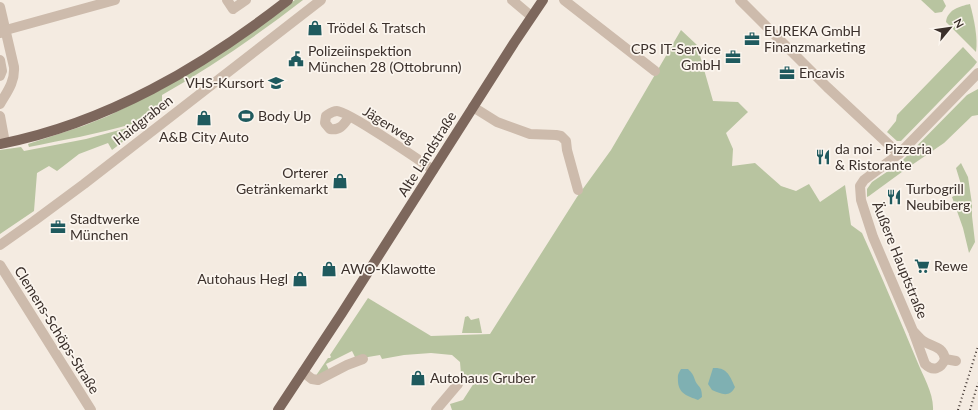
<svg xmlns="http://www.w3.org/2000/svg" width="978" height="410" font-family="Lato,sans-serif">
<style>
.green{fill:#b8c4a0}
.water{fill:#7fb0b2}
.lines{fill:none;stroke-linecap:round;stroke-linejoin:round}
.minor{stroke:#cdbbac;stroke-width:10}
.major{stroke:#7d675c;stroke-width:10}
.rail{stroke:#3b302b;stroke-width:2;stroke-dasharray:1 3;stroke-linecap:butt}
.labels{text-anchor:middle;stroke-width:3.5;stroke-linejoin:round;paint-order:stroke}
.poi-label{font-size:14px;fill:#3b302b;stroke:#fbf5ee;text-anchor:start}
.street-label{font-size:14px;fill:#3b302b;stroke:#fbf5ee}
</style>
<rect width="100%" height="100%" fill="#f4ebe1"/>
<g class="green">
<path d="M 295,0 L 303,0 C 258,35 211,67 162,95 L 162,112 L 155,117 C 148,116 139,122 132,124 C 98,134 63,140 29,147 L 28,144 L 83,126 L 108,116 L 162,89 Z"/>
<path d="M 921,0 L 943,0 L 946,6 L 942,12 L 935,13 Z"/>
<path d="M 970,4 C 974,19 978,37 976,52 L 946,22 C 947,10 960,6 970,4 Z"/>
<path d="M 681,30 L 697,45 L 713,101 L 738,102 L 748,112 L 726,133 L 733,149 L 732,166 L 755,163 L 781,186 L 796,191 L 809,184 L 820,202 L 845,185 L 851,225 L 862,233 C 881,275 899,318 917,361 C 923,376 934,394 933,410 L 452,410 L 450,404 L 463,400 L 474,383 L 461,374 L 460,362 L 452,355 L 431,353 L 404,355 L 382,359 L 380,355 L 356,359 L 352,351 L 326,364 L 330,372 L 315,377 L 328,358 L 330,358 L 331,357 L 330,355 L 368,298 L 431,336 L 490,334 L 577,197 L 611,150 Z"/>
<path d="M 963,47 L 977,62 L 974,66 L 901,141 L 897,141 L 887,132 L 896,121 L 897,115 Z"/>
<path d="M 978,89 L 978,115 L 972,116 L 944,143 L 906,169 L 869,196 L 867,197 L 867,189 L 872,182 L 900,163 L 967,95 Z"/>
<path d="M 138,125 L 141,128 L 112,150 L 108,143 L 79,154 L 57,171 L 49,166 L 37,173 L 34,211 L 0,234 L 0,150 L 21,147 L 24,151 L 86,139 Z"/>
<path d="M 961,163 L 968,177 L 972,204 L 972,216 L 975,242 L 969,253 L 963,228 L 952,197 L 963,191 L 956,168 Z"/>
<path d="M 468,316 L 471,320 L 479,318 L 482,333 L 462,333 L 465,317 Z"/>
</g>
<g class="water">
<path d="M 713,368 C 727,367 730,376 735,387 C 730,398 721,394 712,390 L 708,384 Z"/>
<path d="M 681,369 L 688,369 C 692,373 693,374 695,380 C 698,388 702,385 702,397 L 698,400 C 688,396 679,394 678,382 C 678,375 677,376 681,369 Z"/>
</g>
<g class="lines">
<g class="minor">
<path d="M 227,0 L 233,9 L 246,0"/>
<path d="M 512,0 L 531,16"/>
<path d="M 564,0 L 655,71"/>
<path d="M 740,0 L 827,87 L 899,154"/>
<path d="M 0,7 L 14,67 C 15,82 7,92 0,104"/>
<path d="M 0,33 L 6,30 L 115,0"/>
<path d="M 0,60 L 2,71 L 0,76"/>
<path d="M 473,107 L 497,122 L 530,134 L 556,135 L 561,136 L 566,141 L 567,150 L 578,190"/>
<path d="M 0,116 L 5,143"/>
<path d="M 349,117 C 344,124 340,131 330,129 L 325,123 L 326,116 C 329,114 332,111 337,111 C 347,111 421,161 433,170"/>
<path d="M 0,245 L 34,221 L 84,184 L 321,0"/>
<path d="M 0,265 L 91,410"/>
<path d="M 913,331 C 916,334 919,338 923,341 C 932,347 943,346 945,359 C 941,369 933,372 925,364 L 913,331 L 873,237 L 861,200 L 860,186 L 864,180 L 899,154 L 978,73"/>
<path d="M 945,359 L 956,361"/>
<path d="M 303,372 L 312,379 L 318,380 L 347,365 L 363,359"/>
<path d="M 436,410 L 458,384"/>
</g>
<g class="major">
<path d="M 0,144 C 107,123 202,67 288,0"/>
<path d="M 278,410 L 342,313 L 514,43 L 543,0"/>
</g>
<g class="rail">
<path d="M 958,410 L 978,346"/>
<path d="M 970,410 L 978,383"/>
</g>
</g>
<defs>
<g id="shop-bare" transform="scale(1.2)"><path d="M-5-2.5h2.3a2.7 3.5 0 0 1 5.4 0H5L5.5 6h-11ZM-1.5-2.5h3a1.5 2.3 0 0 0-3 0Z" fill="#1f5a5e" stroke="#fbf5ee" stroke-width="2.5" paint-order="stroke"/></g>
<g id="office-bare" transform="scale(1.2)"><path d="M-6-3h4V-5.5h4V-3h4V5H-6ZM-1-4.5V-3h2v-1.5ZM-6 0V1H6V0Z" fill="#1f5a5e" stroke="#fbf5ee" stroke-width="2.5" paint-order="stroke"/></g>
<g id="civic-bare" transform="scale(1.2)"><path d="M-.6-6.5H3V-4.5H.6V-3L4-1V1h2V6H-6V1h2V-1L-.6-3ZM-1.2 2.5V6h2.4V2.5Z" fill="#1f5a5e" stroke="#fbf5ee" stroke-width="2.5" paint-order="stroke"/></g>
<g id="school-bare" transform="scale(1.2)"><path d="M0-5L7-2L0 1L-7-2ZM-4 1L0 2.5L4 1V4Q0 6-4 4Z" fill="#1f5a5e" stroke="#fbf5ee" stroke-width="2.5" paint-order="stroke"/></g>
<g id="stadium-bare" transform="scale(1.2)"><path d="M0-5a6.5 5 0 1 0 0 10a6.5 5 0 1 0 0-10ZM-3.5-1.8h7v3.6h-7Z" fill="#1f5a5e" stroke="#fbf5ee" stroke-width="2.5" paint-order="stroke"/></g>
<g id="restaurant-bare" transform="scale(1.2)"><path d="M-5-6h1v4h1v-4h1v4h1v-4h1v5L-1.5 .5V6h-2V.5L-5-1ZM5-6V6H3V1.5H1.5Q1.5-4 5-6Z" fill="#1f5a5e" stroke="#fbf5ee" stroke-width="2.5" paint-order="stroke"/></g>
<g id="supermarket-bare" transform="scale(1.2)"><path d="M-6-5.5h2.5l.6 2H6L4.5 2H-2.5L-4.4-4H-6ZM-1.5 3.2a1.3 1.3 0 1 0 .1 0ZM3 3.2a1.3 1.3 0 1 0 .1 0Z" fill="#1f5a5e" stroke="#fbf5ee" stroke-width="2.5" paint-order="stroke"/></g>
</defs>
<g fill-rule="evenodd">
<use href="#shop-bare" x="315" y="28"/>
<use href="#office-bare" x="752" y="39"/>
<use href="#office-bare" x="733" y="57"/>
<use href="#civic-bare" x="296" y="59"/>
<use href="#office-bare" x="787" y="73"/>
<use href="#school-bare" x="276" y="83"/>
<use href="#stadium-bare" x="246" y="116"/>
<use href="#shop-bare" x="204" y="118"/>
<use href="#restaurant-bare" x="823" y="157"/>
<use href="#shop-bare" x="340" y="181"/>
<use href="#restaurant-bare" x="894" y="197"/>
<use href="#office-bare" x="58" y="227"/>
<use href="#supermarket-bare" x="922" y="266"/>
<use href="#shop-bare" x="329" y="269"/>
<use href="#shop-bare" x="300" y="279"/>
<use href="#shop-bare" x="418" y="378"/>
</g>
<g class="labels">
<g class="poi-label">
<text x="327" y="33">Trödel &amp; Tratsch</text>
<text x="764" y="36">EUREKA GmbH<tspan x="764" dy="16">Finanzmarketing</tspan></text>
<text x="721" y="54" text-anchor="end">CPS IT-Service<tspan x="721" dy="16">GmbH</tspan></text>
<text x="308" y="56">Polizeiinspektion<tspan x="308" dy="16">München 28 (Ottobrunn)</tspan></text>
<text x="799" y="78">Encavis</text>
<text x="264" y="88" text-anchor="end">VHS-Kursort</text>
<text x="258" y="121">Body Up</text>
<text x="204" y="142" text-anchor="middle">A&amp;B City Auto</text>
<text x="835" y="154">da noi - Pizzeria<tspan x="835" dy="16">&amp; Ristorante</tspan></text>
<text x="328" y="178" text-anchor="end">Orterer<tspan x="328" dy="16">Getränkemarkt</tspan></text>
<text x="906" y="194">Turbogrill<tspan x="906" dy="16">Neubiberg</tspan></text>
<text x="70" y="224">Stadtwerke<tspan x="70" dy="16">München</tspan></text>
<text x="934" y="271">Rewe</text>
<text x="341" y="274">AWO-Klawotte</text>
<text x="288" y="284" text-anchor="end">Autohaus Hegl</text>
<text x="430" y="383">Autohaus Gruber</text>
</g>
<g class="street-label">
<text transform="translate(143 120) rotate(-38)" y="5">Haidgraben</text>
<text transform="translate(389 125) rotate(32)" y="5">Jägerweg</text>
<text transform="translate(427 154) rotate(-58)" y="5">Alte Landstraße</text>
<text transform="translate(900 260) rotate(68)" y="5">Äußere Hauptstraße</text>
<text transform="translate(57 330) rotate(58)" y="5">Clemens-Schöps-Straße</text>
</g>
</g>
<g transform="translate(950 28) rotate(61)" stroke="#fbf5ee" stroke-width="3" paint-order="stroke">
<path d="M0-3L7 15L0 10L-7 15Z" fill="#3b302b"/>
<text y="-6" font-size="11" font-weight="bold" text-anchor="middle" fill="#3b302b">N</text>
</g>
</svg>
